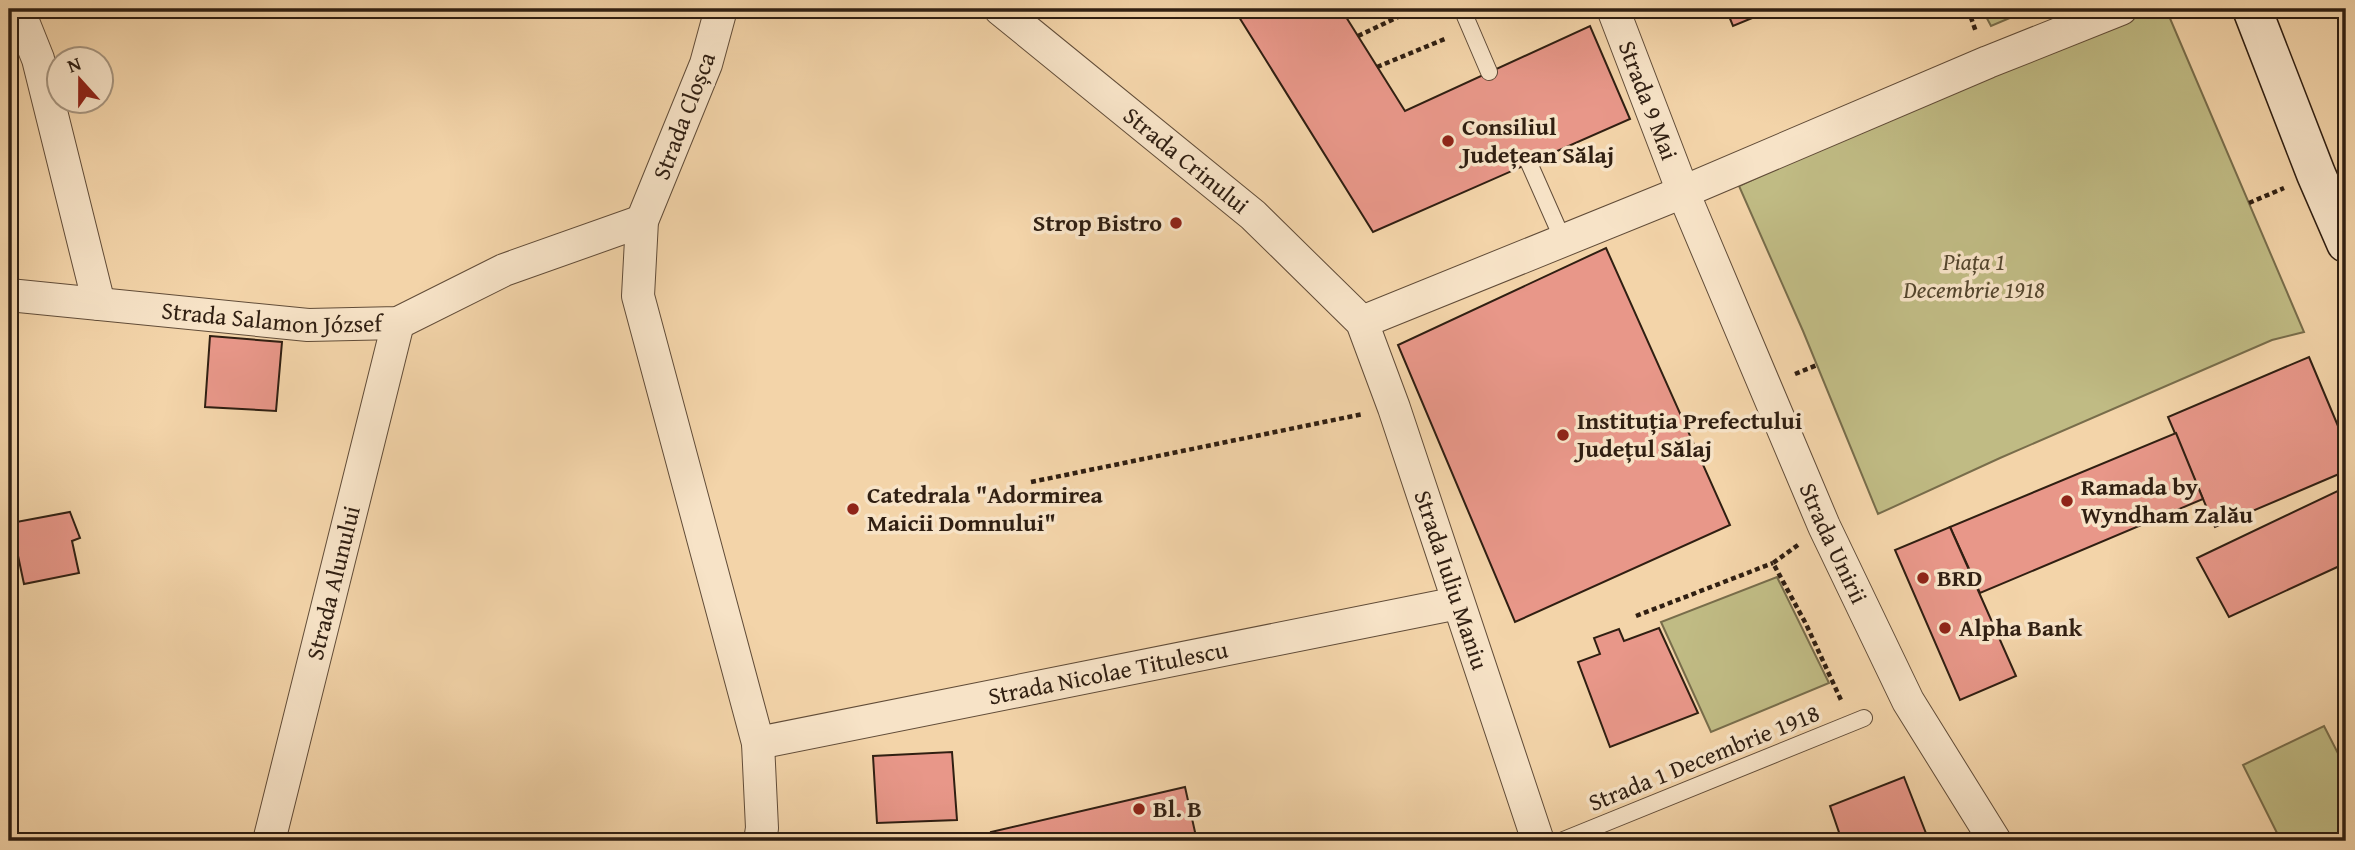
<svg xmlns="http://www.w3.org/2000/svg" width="2355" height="850" font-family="'Gentium Book Plus',serif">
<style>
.green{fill:#c0bb84;stroke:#786d4b;stroke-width:2}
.building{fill:#e89789;stroke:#301f12;stroke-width:2}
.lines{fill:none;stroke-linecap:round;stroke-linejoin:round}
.lane-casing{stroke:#614c38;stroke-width:18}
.street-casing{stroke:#614c38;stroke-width:34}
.secondary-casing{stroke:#301f12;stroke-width:41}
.path{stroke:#301f12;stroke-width:4.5;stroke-dasharray:5 3.5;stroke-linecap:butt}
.lane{stroke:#f7e3c7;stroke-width:16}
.street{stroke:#f7e3c7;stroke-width:32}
.secondary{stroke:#f7e3c7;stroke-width:38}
.poi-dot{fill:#8f2418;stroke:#f7e3c7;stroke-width:2.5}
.labels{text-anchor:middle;stroke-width:7;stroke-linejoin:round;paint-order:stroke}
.street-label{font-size:24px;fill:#301f12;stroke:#f7e3c7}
.poi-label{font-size:24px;font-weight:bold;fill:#301f12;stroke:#f7e3c7;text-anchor:start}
.park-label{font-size:24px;font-style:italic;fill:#54462e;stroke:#f7e3c7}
</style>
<rect width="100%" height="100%" fill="#f3d4a9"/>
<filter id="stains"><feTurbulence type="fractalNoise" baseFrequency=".00286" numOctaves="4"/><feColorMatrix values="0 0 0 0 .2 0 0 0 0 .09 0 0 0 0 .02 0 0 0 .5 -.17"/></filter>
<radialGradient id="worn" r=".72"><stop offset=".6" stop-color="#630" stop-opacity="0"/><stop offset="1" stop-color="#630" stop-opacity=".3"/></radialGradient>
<g class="green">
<path d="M 1982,9 L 2031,9 L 1991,26 Z"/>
<path d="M 2154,9 L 2166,9 L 2304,332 L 2272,340 L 2000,458 L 1878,514 L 1803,331 L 1739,186 L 1870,125 Z"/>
<path d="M 1777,577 L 1829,683 L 1711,732 L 1661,622 Z"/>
<path d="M 2324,726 L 2346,769 L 2346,841 L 2281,841 L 2243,765 Z"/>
</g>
<g class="building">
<path d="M 1234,9 L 1341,9 L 1405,111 L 1590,26 L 1630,119 L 1373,232 Z"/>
<path d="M 1726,9 L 1774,9 L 1733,26 Z"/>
<path d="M 1606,248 L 1730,525 L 1515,622 L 1398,345 Z"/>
<path d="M 210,336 L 282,342 L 276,411 L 205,407 Z"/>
<path d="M 2309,357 L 2346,445 L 2346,471 L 2215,527 L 2168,417 Z"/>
<path d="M 2176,433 L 2203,499 L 1980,593 L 1950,527 Z"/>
<path d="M 2346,487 L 2346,563 L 2229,617 L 2197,558 Z"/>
<path d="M 70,512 L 80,538 L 72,541 L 79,573 L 24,584 L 11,523 Z"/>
<path d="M 1950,527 L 2016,676 L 1960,700 L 1895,550 Z"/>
<path d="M 1659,628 L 1698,713 L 1610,747 L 1578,662 L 1600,654 L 1594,638 L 1619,629 L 1624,641 Z"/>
<path d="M 952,752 L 957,820 L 877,823 L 873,756 Z"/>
<path d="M 1904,777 L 1929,841 L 1842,841 L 1830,806 Z"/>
<path d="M 1185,787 L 1197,841 L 993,841 L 991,832 Z"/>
</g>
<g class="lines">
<g class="lane-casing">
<g id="lane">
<path d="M 1462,9 L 1489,72"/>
<path d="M 1529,163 L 1563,240"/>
<path d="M 1561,841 L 1864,718"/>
</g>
</g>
<g class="street-casing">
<g id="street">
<path d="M 18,9 L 38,59 L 99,304"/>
<path d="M 721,9 L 706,64 L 642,221 L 638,296 L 758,743 L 762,828 L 760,841"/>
<path id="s1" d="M 1000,9 L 1253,215 L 1362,322 L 1394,408 L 1538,841"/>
<path id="s2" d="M 1613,9 L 1683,192 L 1824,526 L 1908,701 L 1995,841"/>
<path id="s3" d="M 9,295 L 308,325 L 398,323 L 504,270 L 642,221"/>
<path d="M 1362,322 L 1683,192 L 1988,62 L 2121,9"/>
<path id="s4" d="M 758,743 L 1458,603"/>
<path id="s5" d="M 269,841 L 398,323"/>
</g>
</g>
<g class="secondary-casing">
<path id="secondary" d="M 2252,9 L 2316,174 L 2346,243"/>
</g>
<g class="path">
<path d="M 1968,9 L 1976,32"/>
<path d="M 1358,36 L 1415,9"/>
<path d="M 1377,67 L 1447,38"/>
<path d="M 2249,203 L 2284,188"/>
<path d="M 1795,374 L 1817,365"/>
<path d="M 1031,482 L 1363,414"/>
<path d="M 1798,545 L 1773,563 L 1806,624 L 1841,700"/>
<path d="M 1636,616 L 1773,563"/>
</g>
<use href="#lane" class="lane"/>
<use href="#street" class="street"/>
<use href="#secondary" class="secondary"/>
</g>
<g class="poi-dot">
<circle cx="1448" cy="141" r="7"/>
<circle cx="1176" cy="223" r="7"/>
<circle cx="1563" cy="435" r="7"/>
<circle cx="2067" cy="501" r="7"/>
<circle cx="853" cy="509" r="7"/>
<circle cx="1923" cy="578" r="7"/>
<circle cx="1945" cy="628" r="7"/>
<circle cx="1139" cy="809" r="7"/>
</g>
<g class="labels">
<g class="street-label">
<text dy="8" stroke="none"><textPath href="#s2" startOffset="98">Strada 9 Mai</textPath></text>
<text transform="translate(684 116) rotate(-69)" y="8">Strada Cloșca</text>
<text dy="8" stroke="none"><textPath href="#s1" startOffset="240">Strada Crinului</textPath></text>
<text dy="8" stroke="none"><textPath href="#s3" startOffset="264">Strada Salamon József</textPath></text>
<text dy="8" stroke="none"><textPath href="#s2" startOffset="578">Strada Unirii</textPath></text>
<text dy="8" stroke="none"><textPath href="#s1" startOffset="752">Strada Iuliu Maniu</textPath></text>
<text dy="8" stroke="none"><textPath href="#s5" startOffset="266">Strada Alunului</textPath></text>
<text dy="8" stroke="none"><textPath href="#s4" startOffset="357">Strada Nicolae Titulescu</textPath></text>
<text transform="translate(1704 758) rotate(-22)" y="8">Strada 1 Decembrie 1918</text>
</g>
<g class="poi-label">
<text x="1462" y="135">Consiliul<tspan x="1462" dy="28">Județean Sălaj</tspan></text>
<text x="1162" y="231" text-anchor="end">Strop Bistro</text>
<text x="1577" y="429">Instituția Prefectului<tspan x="1577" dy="28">Județul Sălaj</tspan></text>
<text x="2081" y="495">Ramada by<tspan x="2081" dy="28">Wyndham Zalău</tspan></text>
<text x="867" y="503">Catedrala "Adormirea<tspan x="867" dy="28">Maicii Domnului"</tspan></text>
<text x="1937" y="586">BRD</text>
<text x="1959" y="636">Alpha Bank</text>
<text x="1153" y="817">Bl. B</text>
</g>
<g class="park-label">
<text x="1974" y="270">Piața 1<tspan x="1974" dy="28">Decembrie 1918</tspan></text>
</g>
</g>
<rect width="2355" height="850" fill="none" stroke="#f3d4a9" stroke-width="35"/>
<rect x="10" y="10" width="2334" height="829" fill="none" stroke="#301f12" stroke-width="3.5"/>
<rect x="18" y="18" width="2320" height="815" fill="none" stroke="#301f12" stroke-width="2"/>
<g transform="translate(80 80) rotate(339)"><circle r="33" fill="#f7e3c7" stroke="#a7957f" stroke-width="2"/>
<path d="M0-5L12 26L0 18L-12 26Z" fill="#8f2418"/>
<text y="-10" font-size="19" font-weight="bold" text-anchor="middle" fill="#301f12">N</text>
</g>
<rect width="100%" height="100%" filter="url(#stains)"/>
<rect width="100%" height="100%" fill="url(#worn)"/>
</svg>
